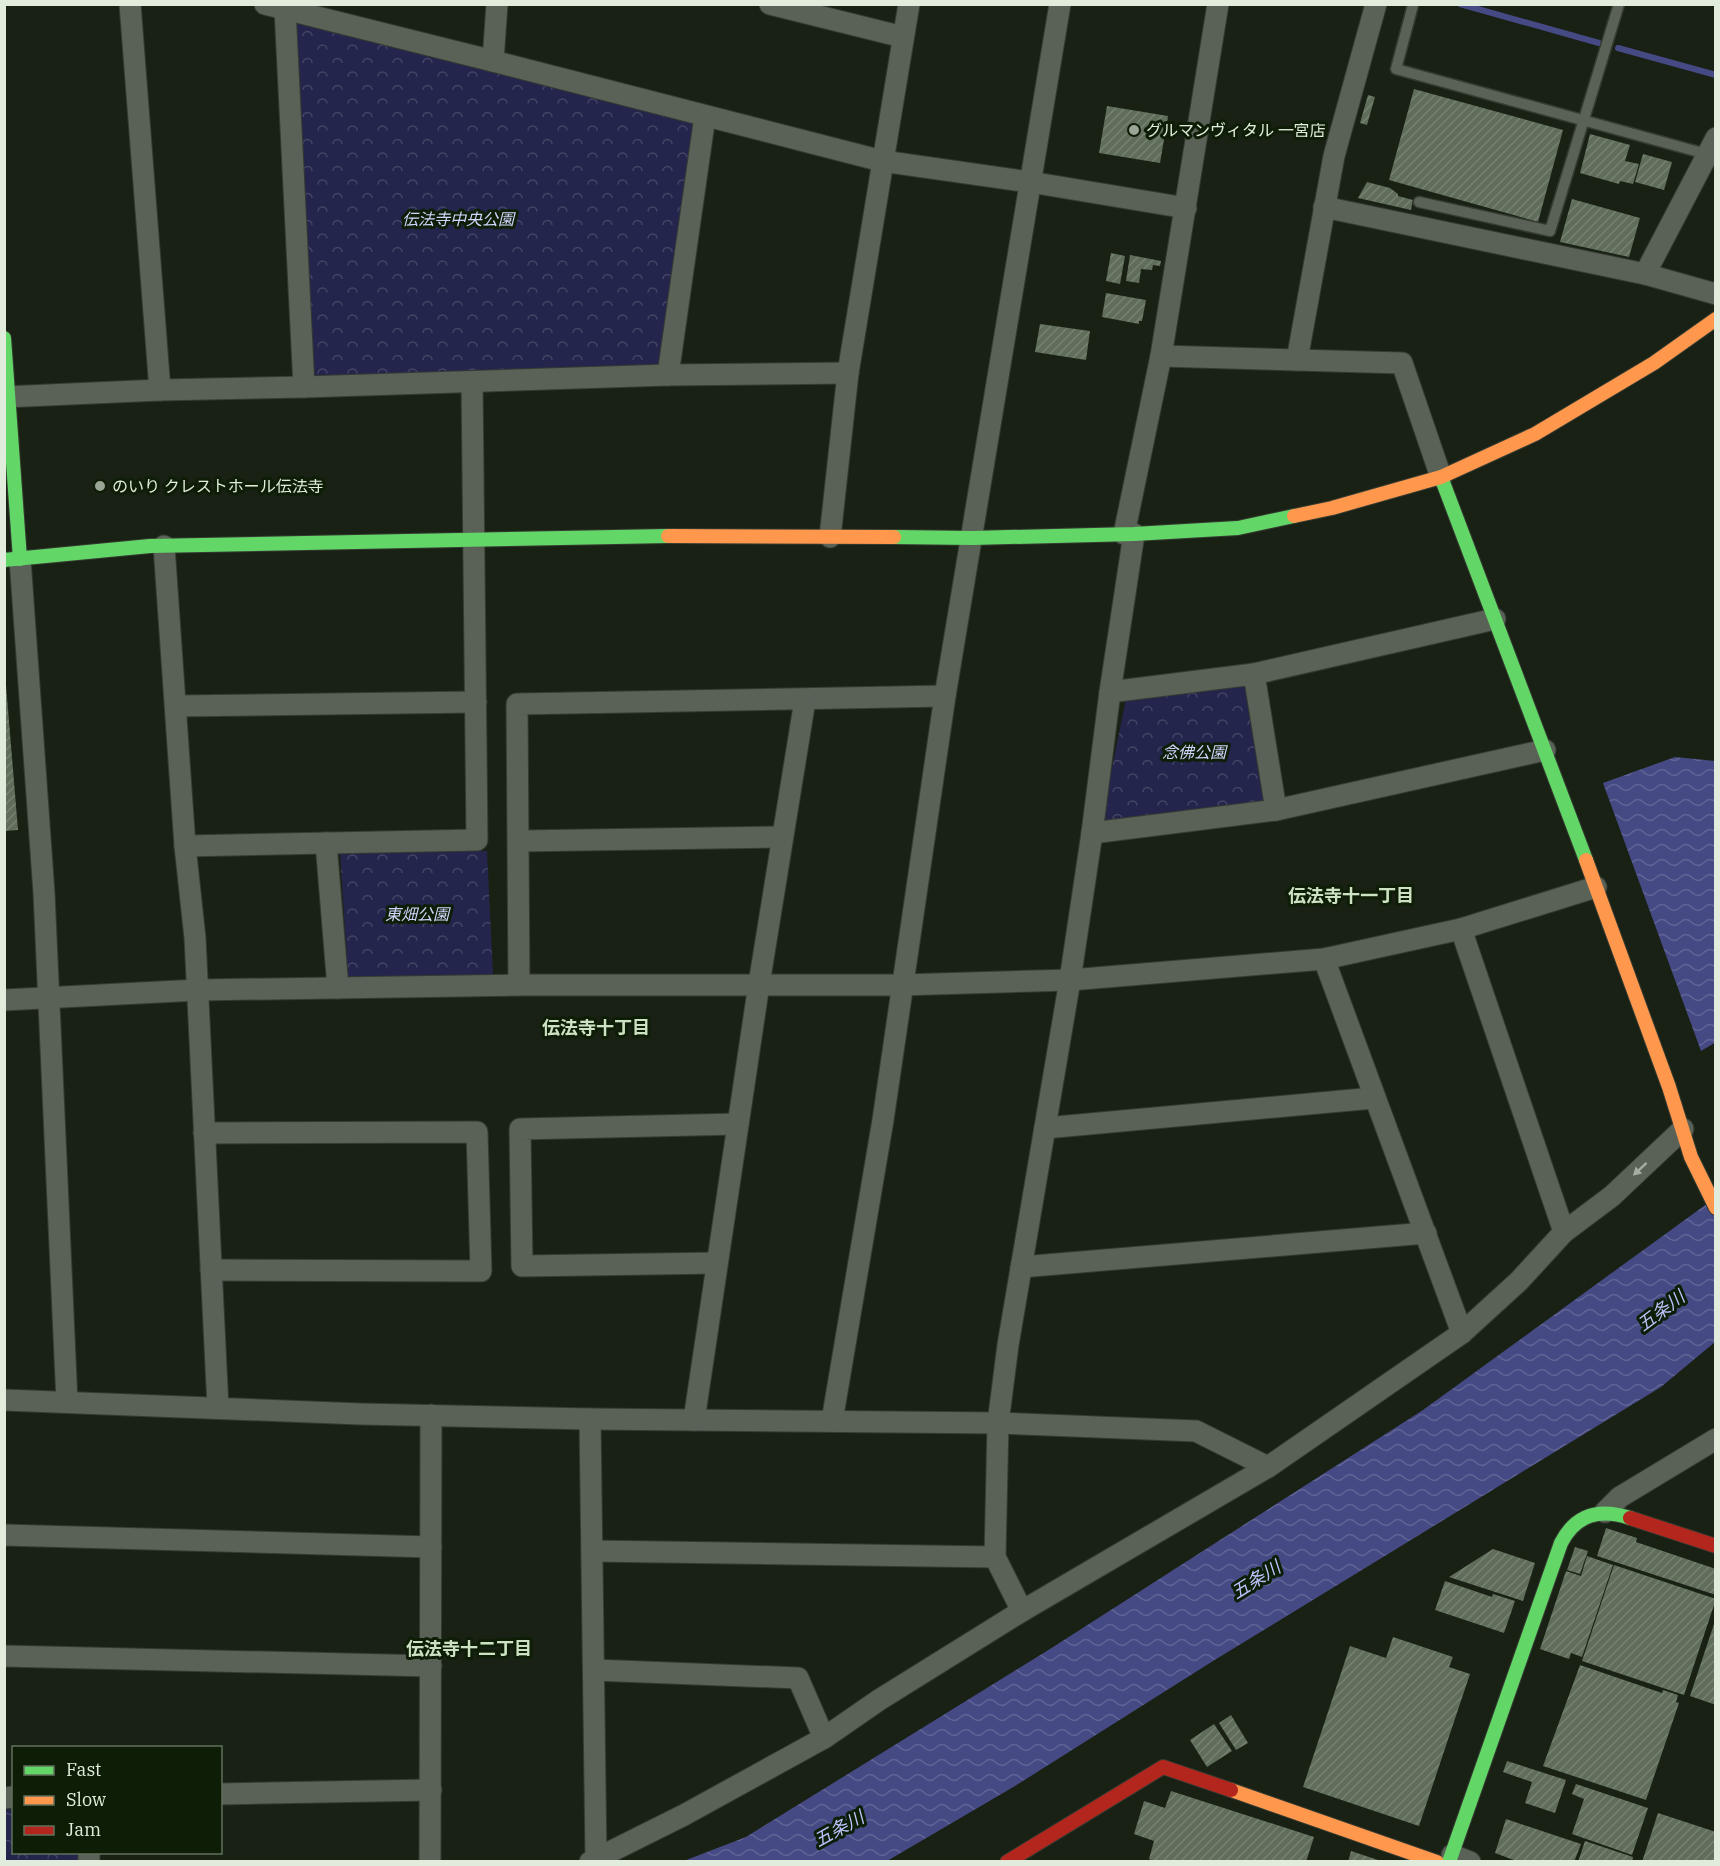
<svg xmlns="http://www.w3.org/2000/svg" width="1720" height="1866" font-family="'IBM Plex Serif','Noto Sans JP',serif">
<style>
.forest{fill:url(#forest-crowns)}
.water{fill:url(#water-waves)}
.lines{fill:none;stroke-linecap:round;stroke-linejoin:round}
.stream{stroke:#464a84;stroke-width:6}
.building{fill:url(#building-hatch)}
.lane-casing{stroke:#353b31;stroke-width:13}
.street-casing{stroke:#353b31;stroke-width:23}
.fast-casing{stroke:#353b31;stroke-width:16}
.slow-casing{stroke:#353b31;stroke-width:16}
.jam-casing{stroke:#353b31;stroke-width:16}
.lane{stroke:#5a6157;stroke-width:10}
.street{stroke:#5a6157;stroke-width:21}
.fast{stroke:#63d668;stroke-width:14}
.slow{stroke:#ff974d;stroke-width:14}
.jam{stroke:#b3261e;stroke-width:14}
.oneway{fill:#a4ada0}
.poi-dot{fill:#9ba596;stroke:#0e1d06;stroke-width:2}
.labels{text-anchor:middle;stroke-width:6;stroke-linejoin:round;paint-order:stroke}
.poi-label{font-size:16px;fill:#e1ecdc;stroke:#0e1d06;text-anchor:start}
.park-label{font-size:16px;font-style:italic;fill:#cfd5fc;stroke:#0e1d06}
.neighbourhood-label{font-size:18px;font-weight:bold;fill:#cde2c3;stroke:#0e1d06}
.water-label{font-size:18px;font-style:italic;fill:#bbc3fc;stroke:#0e1d06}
</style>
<defs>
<pattern id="forest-crowns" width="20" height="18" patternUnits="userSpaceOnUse" patternTransform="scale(1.5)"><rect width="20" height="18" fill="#23254c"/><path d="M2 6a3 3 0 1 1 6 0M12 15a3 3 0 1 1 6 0" fill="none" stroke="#434565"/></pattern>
<pattern id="water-waves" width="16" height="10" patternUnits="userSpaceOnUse" patternTransform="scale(1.5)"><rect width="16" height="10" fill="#464a84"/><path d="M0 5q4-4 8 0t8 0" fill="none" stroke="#606495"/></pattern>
<pattern id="building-hatch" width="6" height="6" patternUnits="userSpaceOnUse" patternTransform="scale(1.5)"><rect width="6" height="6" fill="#606d5b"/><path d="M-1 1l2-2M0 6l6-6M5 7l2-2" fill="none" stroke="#768272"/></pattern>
</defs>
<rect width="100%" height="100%" fill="#192115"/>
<g class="forest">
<path d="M 285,7 L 705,116 L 668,375 L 304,387 Z"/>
<path d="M 1251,685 L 1268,805 L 1101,823 L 1126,699 Z"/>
<path d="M 340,851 L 487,851 L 493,975 L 348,977 Z"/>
<path d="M 13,1809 L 14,1852 L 79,1853 L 79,1861 L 5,1861 L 4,1810 Z"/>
</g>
<g class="water">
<path d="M 1675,757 L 1715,761 L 1716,1042 L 1701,1051 L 1603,783 Z"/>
<path d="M 1715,1198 L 1715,1342 L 1661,1387 L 1213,1661 L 1015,1786 L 887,1861 L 681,1862 L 746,1837 L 1050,1649 L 1423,1410 Z"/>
</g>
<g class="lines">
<g class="stream">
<path d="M 1460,4 L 1599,43"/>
<path d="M 1618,48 L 1716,75"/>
</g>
</g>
<g class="building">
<path d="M 1414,89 L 1563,130 L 1538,222 L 1389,180 Z"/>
<path d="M 1368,95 L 1375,97 L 1367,125 L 1360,123 Z"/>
<path d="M 1107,106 L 1168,116 L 1160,163 L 1099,153 Z"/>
<path d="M 1590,134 L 1630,145 L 1625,161 L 1639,164 L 1633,184 L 1620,181 L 1619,184 L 1580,173 Z"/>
<path d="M 1643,154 L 1672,162 L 1664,190 L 1635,182 Z"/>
<path d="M 1367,182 L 1390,188 L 1398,194 L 1398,196 L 1413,200 L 1411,210 L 1358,198 Z"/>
<path d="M 1572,199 L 1640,218 L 1629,257 L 1560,242 Z"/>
<path d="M 1111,253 L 1125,256 L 1120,284 L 1106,281 Z"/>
<path d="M 1130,255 L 1161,261 L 1160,266 L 1153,265 L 1152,270 L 1141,269 L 1139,283 L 1126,281 Z"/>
<path d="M 1106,293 L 1146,300 L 1142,321 L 1139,321 L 1139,324 L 1102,317 Z"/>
<path d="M 1040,324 L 1090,331 L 1086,360 L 1035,352 Z"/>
<path d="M 4,685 L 6,685 L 18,830 L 4,831 Z"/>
<path d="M 1606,1528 L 1637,1538 L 1636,1542 L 1716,1569 L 1716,1595 L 1597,1556 Z"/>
<path d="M 1575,1547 L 1588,1551 L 1580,1574 L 1567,1570 Z"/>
<path d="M 1493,1549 L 1535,1563 L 1523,1601 L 1449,1577 Z"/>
<path d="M 1587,1556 L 1613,1565 L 1582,1657 L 1571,1653 L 1569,1659 L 1540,1649 L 1566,1571 L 1581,1576 Z"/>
<path d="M 1614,1565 L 1716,1599 L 1684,1695 L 1582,1661 Z"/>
<path d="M 1445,1581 L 1492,1597 L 1493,1594 L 1515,1601 L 1504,1633 L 1435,1610 Z"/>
<path d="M 1715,1621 L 1716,1621 L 1716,1705 L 1690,1696 Z"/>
<path d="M 1393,1637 L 1453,1657 L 1449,1667 L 1470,1674 L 1419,1826 L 1303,1787 L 1350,1646 L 1386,1658 Z"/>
<path d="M 1580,1665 L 1662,1693 L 1663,1690 L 1678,1695 L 1676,1702 L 1679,1703 L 1646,1800 L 1543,1766 Z"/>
<path d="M 1231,1715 L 1248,1743 L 1236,1750 L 1219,1723 Z"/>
<path d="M 1214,1724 L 1232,1751 L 1207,1767 L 1190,1740 Z"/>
<path d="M 1507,1761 L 1566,1780 L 1555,1813 L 1525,1803 L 1532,1782 L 1503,1772 Z"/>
<path d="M 1576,1784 L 1648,1808 L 1632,1855 L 1572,1834 L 1584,1799 L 1572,1794 Z"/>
<path d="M 1171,1791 L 1314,1837 L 1306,1862 L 1155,1862 L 1149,1859 L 1154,1841 L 1134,1834 L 1144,1801 L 1165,1808 Z"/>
<path d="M 1658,1813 L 1716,1832 L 1716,1862 L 1642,1862 Z"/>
<path d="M 1506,1819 L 1581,1844 L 1574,1862 L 1519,1862 L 1495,1853 Z"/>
<path d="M 1585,1841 L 1633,1857 L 1632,1862 L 1578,1862 Z"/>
<path d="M 1351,1851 L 1381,1861 L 1381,1862 L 1348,1862 Z"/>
</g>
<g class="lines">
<g class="lane-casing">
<g id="lane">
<path d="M 1413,5 L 1396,69 L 1710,155"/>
<path d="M 1419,202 L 1550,231 L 1619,4"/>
</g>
</g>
<g class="street-casing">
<g id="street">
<path d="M 130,4 L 160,390"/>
<path d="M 265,4 L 493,61 L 882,161 L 1030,182 L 1186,208"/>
<path d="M 770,4 L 903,37"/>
<path d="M 285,9 L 304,387"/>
<path d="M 493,61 L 497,4"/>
<path d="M 1324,207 L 1645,274 L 1716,294"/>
<path d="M 1645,274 L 1716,138"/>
<path d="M 1161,356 L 1402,363 L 1441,477"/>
<path d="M 1297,360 L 1334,156 L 1376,4"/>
<path d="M 668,375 L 705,116"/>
<path d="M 4,397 L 160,390 L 304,387 L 668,375 L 848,373"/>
<path d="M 1124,534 L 1161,356 L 1218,4"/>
<path d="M 830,537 L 848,373 L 909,4"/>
<path d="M 164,546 L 185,846 L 195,938 L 218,1408"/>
<path d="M 20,559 L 44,893 L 67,1402"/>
<path d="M 1254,674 L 1495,619"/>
<path d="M 1110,692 L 1134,534"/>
<path d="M 176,706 L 476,702"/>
<path d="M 1092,833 L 1276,810 L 1545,750"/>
<path d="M 519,841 L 782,837"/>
<path d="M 326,843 L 338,988"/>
<path d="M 185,846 L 477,840 L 472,382"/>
<path d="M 1461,929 L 1564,1232"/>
<path d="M 1324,959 L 1462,1333"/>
<path d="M 519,985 L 517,704 L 945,696"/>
<path d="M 4,1000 L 198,990 L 519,985 L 901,985 L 1070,980 L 1324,959 L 1461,929 L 1596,887"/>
<path d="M 1045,1128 L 1374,1098"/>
<path d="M 204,1133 L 477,1132 L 481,1271 L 211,1270"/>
<path d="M 717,1263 L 522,1266 L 520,1129 L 738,1124"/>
<path d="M 1021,1267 L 1426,1233"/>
<path d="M 4,1400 L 361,1414 L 590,1419 L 998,1423 L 1196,1431 L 1268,1467"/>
<path d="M 590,1419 L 596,1859"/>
<path d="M 694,1420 L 759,984 L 805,700"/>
<path d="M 832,1421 L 883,1120 L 945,696 L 1060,4"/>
<path d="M 1605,1512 L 1620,1497 L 1716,1439"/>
<path d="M 4,1535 L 431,1547"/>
<path d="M 592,1551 L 995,1557"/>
<path d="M 1022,1611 L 995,1557 L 998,1423 L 1008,1345 L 1070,980 L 1092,833 L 1110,692 L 1254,674 L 1276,810"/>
<path d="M 4,1656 L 431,1666"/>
<path d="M 594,1670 L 798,1678 L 824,1738"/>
<path d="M 220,1794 L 431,1790"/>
<path d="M 4,1798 L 14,1797"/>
<path d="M 89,1852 L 89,1862"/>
<path d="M 1452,1855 L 1470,1862"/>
<path d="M 430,1862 L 431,1415"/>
<path d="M 590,1862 L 684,1815 L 824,1738 L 879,1700 L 1022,1611 L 1268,1467 L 1462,1333 L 1519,1281 L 1564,1232 L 1612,1196 L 1683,1129"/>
</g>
</g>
<g class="fast-casing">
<g id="fast">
<path d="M 4,338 L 20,559"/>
<path d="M 1441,477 L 1586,860"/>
<path d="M 894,537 L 972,538 L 1134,534 L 1238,528 L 1294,516"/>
<path d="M 4,560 L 150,546 L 668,536"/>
<path d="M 1449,1862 L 1561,1543 C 1576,1514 1600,1508 1630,1518"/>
</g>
</g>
<g class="slow-casing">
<g id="slow">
<path d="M 1294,516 L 1332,508 L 1441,477 L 1535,434 L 1654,363 L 1716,319"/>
<path d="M 668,536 L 894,537"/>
<path d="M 1586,860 L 1669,1087 L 1691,1157 L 1716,1208"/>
<path d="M 1231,1790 L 1437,1862"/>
</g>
</g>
<g class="jam-casing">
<g id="jam">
<path d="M 1630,1518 L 1716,1546"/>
<path d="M 1007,1862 L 1163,1767 L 1231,1790"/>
</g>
</g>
<use href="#lane" class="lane"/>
<use href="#street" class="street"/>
<use href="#fast" class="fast"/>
<use href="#slow" class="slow"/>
<use href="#jam" class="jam"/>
</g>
<defs><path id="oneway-solid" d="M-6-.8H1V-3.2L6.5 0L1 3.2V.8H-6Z" transform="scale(1.5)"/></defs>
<use class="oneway" href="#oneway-solid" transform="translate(1640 1169) rotate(137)"/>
<g class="poi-dot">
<circle cx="1134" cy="130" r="6"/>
<circle cx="100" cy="486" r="6"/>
</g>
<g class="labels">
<g class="poi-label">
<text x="1146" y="136">グルマンヴィタル 一宮店</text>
<text x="112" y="492">のいり クレストホール伝法寺</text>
</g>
<g class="park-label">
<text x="458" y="225">伝法寺中央公園</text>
<text x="1194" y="758">念佛公園</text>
<text x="417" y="920">東畑公園</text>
</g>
<g class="neighbourhood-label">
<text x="1351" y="902">伝法寺十一丁目</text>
<text x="596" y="1034">伝法寺十丁目</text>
<text x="469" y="1655">伝法寺十二丁目</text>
</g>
<g class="water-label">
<text transform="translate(1661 1311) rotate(-37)" y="6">五条川</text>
<text transform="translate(1256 1580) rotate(-32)" y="6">五条川</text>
<text transform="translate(839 1829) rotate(-29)" y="6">五条川</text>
</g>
</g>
<rect width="1720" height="1866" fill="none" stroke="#e1ecdc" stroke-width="12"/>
<rect x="12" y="1746" width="210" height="108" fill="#0e1d06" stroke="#62705c" stroke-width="1.5"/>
<rect x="24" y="1766" width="30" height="9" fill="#63d668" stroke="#62705c" stroke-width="1.5"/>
<text x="66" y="1776" font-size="18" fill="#e1ecdc">Fast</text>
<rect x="24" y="1796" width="30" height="9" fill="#ff974d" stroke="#62705c" stroke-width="1.5"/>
<text x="66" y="1806" font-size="18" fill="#e1ecdc">Slow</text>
<rect x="24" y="1826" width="30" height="9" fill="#b3261e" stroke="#62705c" stroke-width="1.5"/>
<text x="66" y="1836" font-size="18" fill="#e1ecdc">Jam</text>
</svg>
